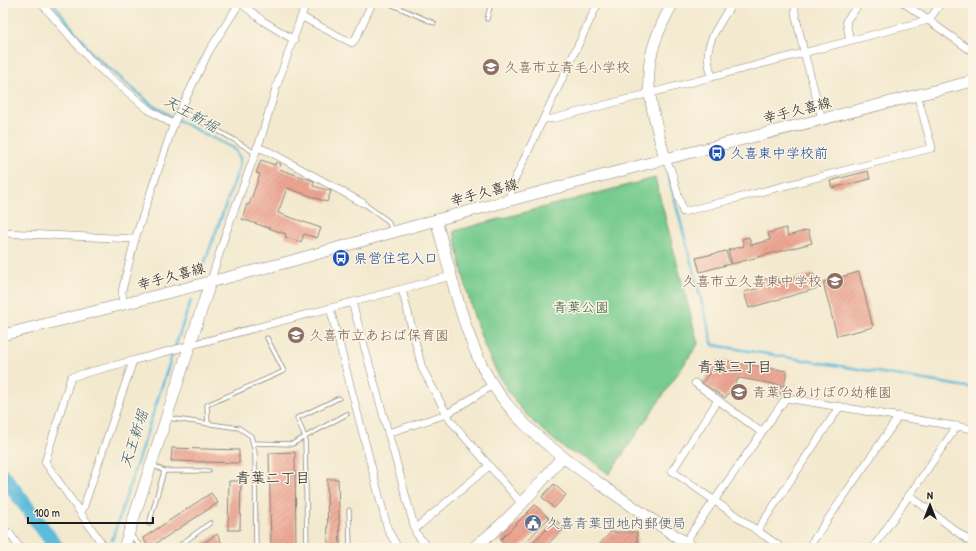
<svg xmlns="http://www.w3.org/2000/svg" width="976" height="551" font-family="'Patrick Hand','Klee One',sans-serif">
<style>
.park{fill:#77cb8e;stroke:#4a7455}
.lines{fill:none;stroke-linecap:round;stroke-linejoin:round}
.stream{stroke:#5dbbdb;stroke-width:2.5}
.river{stroke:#5dbbdb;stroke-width:15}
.building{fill:url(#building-hatch)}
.lane-casing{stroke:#888276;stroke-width:5}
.street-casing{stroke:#888276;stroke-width:8}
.secondary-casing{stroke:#888276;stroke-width:12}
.lane{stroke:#fff;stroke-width:3.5}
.street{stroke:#fff;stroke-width:7}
.secondary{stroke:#fff;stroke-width:11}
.labels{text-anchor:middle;stroke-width:3;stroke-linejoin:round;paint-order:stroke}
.education-label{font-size:14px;fill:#785e54;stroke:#fcf5e5;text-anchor:start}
.street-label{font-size:14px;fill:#1c1c1c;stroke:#fcf5e5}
.transit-label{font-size:14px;fill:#164399;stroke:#fcf5e5;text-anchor:start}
.park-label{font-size:14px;fill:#3c5944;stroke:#fcf5e5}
.service-label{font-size:14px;fill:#4e5e75;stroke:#fcf5e5;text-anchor:start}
.water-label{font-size:15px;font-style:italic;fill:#365c68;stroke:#fcf5e5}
.neighbourhood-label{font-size:15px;fill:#1c1c1c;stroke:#fcf5e5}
</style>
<defs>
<pattern id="building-hatch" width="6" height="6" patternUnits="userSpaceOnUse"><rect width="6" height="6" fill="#eda693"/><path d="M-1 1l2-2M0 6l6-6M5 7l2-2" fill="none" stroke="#cb8e7e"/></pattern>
</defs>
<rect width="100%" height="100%" fill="#fcf5e5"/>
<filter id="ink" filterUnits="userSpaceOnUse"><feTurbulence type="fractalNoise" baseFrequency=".025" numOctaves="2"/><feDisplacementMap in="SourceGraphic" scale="8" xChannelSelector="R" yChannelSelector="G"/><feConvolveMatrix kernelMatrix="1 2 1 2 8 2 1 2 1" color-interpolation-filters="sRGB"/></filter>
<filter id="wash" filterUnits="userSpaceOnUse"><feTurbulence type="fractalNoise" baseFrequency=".012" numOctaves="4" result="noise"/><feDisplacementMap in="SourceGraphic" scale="16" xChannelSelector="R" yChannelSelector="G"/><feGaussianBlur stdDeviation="0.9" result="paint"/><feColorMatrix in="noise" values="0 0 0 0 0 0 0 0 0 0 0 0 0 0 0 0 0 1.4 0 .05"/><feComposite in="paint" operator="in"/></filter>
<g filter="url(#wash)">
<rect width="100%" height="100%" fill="#f3e9cf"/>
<path class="park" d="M 655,178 L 698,344 L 609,474 C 600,468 591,459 581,455 C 578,454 575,454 572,453 C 562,448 550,436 541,429 C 484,379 468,301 454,231 Z"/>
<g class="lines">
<g class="stream">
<path d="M 53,3 L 93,55 L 152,105 L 183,123 L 233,148 C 242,156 241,163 237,174 L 203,267"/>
<path d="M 668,174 L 713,345 L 973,388"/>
<path d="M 175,347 L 191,300"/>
<path d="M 112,540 L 173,352"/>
</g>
<path class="river" d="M 3,475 L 57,548"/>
</g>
<g id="blocks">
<g class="building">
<path d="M 261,160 L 275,165 L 276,162 L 281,164 L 279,169 L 314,181 L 313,186 L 331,191 L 327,202 L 287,188 L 278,213 L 321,228 L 317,238 L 304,234 L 301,242 L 285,237 L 286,234 L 242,219 L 247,204 L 249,205 L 260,174 L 256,173 Z"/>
<path d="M 868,171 L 870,179 L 832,188 L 830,181 Z"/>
<path d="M 786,228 L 788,236 L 808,230 L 812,243 L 732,264 L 728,250 L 744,246 L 742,239 L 749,237 L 751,245 L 770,240 L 768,233 Z"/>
<path d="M 726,251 L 730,264 L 700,272 L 696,258 Z"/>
<path d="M 859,272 L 873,327 L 837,336 L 823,282 Z"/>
<path d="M 813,274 L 818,288 L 749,308 L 744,292 L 760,288 L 758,281 L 777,276 L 778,283 Z"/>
<path d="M 719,360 L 787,371 L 784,386 L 739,378 L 725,398 L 702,383 Z"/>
<path d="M 774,386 L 782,388 L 779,398 L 772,396 Z"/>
<path d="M 172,448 L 239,450 L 239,463 L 171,461 Z"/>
<path d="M 295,452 L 296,548 L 271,548 L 269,453 Z"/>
<path d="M 327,479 L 338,479 L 340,548 L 328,548 Z"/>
<path d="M 229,481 L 241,481 L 240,530 L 228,530 Z"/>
<path d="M 554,484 L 566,495 L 554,508 L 542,497 Z"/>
<path d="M 211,493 L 218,503 L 149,548 L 143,538 Z"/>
<path d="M 535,505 L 549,518 L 520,548 L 508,548 L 500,540 Z"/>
<path d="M 556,520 L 564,528 L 544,548 L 527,548 Z"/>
<path d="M 611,532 L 637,532 L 637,546 L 596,548 Z"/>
<path d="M 217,534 L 224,547 L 222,548 L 196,548 Z"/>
</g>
</g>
</g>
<g filter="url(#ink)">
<use href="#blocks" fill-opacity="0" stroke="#888276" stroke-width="1"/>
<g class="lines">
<g class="lane-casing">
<g id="lane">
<path d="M 388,3 L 434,23"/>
<path d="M 487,19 L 491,3"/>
<path d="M 180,110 L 233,139 L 255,153"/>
<path d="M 363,203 L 388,221 L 392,231"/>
<path d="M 168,418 L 239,428 L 251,436 L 255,453 L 256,548"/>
<path d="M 208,424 L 207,405 L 284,371 L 267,338"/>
<path d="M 253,443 L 292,444 L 347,414"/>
<path d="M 153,465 L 164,471 L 209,471"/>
<path d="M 349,510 L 350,548"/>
<path d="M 3,524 L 9,533"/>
<path d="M 149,524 L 164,471"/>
<path d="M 131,535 L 142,548"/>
<path d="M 176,548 L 210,523"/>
<path d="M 307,548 L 305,437 L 297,418 L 339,398"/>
</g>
</g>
<g class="street-casing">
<g id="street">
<path d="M 41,3 L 93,63 L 149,110 L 174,125"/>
<path d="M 795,3 L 795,13 L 804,52 L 822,119"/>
<path d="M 904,3 L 973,52"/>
<path d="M 302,17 L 352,43 L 356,38 L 372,3"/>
<path d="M 850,40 L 846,21 L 860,3"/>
<path d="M 712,77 C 710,70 708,62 708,55 C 708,37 724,18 732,3"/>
<path d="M 544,119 L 552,119 L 921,22 L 929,20 L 941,3"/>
<path d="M 257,147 L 270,152 L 363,203"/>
<path d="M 665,159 L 671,170 L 683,212 L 932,148 L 917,94"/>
<path d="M 509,201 L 512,185 L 598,3"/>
<path d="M 3,233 L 135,239"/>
<path d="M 211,280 L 225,235 L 261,138 L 276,88 L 306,3"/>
<path d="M 402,289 L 422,368 L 450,420 L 523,505"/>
<path d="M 352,302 L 416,533 L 428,548"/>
<path d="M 123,305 L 122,291 L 135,239 L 174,123 L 209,51 L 239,4 L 242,4 L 263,21 L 294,40"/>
<path d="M 330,308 L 388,530 L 398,548"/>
<path d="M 695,383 L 761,432"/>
<path d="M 718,400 L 672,471 L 782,548"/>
<path d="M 388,433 L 447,414 L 493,385"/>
<path d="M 909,495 L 973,544"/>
<path d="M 80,512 L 83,509 L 133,361"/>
<path d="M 415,529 L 489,466"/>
<path d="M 757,531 L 840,406"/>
<path d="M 3,535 L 10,534 L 20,548"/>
<path d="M 105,548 L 45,462 L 71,377 L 451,276"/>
<path d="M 681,548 L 786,398 L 973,429"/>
<path d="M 808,548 L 899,416"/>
<path d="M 873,548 L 957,426"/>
</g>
</g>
<g class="secondary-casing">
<g id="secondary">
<path d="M 665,159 C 648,92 636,67 673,3"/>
<path d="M 436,220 C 450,269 460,320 482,366 C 509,420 556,453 603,486 C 633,507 663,527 693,548"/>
<path d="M 3,335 L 284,263 L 436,220 L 665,159 L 973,81"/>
<path d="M 124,548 L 211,280"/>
<path d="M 473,548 C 508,522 534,491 562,457"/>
</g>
</g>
<use href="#lane" class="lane"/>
<use href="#street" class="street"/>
<use href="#secondary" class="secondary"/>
</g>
</g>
<defs>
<g id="school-disc" transform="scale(0.9)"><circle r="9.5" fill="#8d6e63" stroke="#fcf5e5"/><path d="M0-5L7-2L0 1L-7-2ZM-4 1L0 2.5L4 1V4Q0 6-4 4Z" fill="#fff"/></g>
<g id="bus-disc" transform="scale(0.9)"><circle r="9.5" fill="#1a4fb4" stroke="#fcf5e5"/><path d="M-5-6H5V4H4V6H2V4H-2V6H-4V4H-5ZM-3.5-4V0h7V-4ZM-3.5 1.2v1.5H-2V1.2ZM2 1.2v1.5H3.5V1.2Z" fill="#fff"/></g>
<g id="civic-disc" transform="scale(0.9)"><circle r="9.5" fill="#5c6f8a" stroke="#fcf5e5"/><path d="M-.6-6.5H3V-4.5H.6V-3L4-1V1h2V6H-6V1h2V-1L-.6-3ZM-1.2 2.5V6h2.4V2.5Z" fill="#fff"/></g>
</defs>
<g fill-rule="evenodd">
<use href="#school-disc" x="491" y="67"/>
<use href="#bus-disc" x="717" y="153"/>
<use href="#bus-disc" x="341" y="258"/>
<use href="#school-disc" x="835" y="281"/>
<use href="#school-disc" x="296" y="335"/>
<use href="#school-disc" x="739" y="392"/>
<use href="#civic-disc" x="533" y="523"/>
</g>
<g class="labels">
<g class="education-label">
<text x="504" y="72">久喜市立青毛小学校</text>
<text x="822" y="286" text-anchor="end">久喜市立久喜東中学校</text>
<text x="309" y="340">久喜市立あおば保育園</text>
<text x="752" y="397">青葉台あけぼの幼稚園</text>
</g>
<g class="street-label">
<text transform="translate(797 110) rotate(-14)" y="5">幸手久喜線</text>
<text transform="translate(484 192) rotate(-15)" y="5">幸手久喜線</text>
<text transform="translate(171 276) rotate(-15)" y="5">幸手久喜線</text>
</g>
<g class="transit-label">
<text x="730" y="158">久喜東中学校前</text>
<text x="354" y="263">県営住宅入口</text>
</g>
<g class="park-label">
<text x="581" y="312">青葉公園</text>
</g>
<g class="service-label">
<text x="546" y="528">久喜青葉団地内郵便局</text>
</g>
<g class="water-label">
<text transform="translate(191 114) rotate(29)" y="5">天王新堀</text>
<text transform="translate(134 439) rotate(-72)" y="5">天王新堀</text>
</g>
<g class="neighbourhood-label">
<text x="735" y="372">青葉三丁目</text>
<text x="273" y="483">青葉二丁目</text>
</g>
</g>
<rect width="976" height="551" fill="none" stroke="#fcf5e5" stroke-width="16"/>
<g transform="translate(930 505)" stroke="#fcf5e5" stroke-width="3" paint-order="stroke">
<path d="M0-3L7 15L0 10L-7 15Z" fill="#1c1c1c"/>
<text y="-6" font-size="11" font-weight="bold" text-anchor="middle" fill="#1c1c1c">N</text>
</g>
<path d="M28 517v6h125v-6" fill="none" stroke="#1c1c1c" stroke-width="2"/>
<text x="34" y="517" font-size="12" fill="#1c1c1c" stroke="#fcf5e5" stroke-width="3" paint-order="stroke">100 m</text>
</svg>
